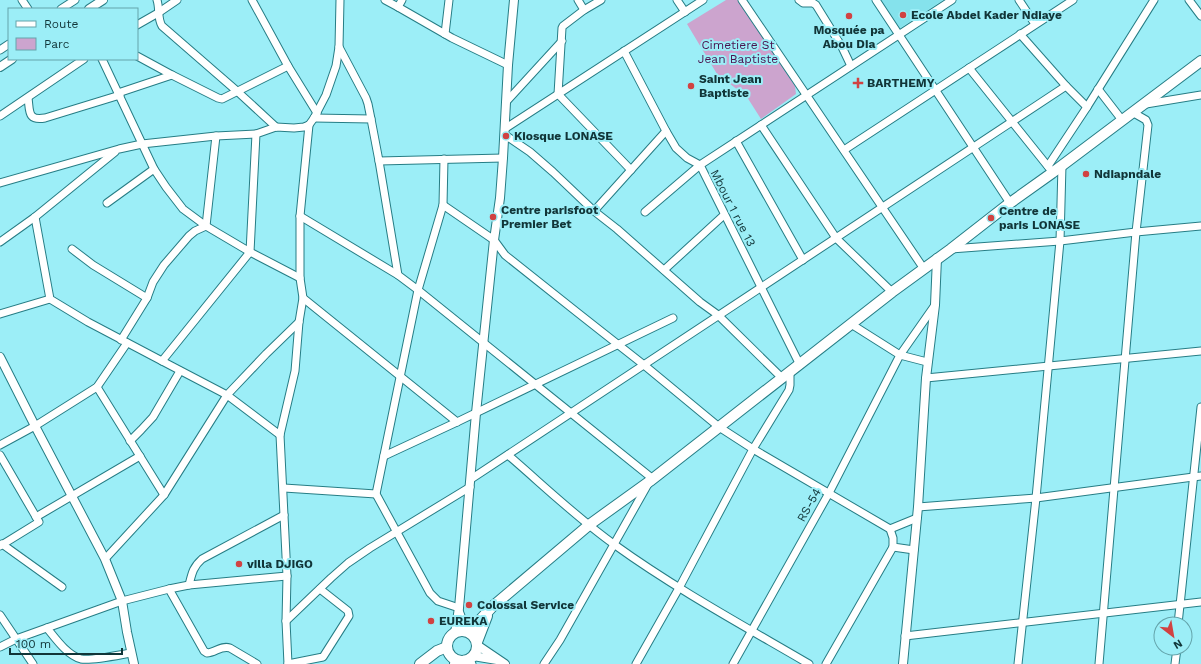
<svg xmlns="http://www.w3.org/2000/svg" width="1201" height="664" font-family="'Work Sans',sans-serif">
<style>
.built{fill:#85e2ec}
.green{fill:#cca4ce}
.lines{fill:none;stroke-linecap:round;stroke-linejoin:round}
.minor-casing{stroke:#267d85;stroke-width:9}
.tertiary-casing{stroke:#267d85;stroke-width:10}
.secondary-casing{stroke:#267d85;stroke-width:12}
.minor{stroke:#fff;stroke-width:7}
.tertiary{stroke:#fff;stroke-width:8}
.secondary{stroke:#fff;stroke-width:10}
.poi-dot{fill:#d14242;stroke:#9ceef7;stroke-width:1.5}
.labels{text-anchor:middle;stroke-width:4;stroke-linejoin:round;paint-order:stroke}
.poi-label{font-size:12px;font-weight:bold;fill:#113538;stroke:#9ceef7;text-anchor:start}
.park-label{font-size:12px;fill:#49134e;stroke:#9ceef7}
.street-label{font-size:12px;fill:#113538;stroke:#9ceef7}
</style>
<rect width="100%" height="100%" fill="#9ceef7"/>
<path class="built" d="M 877,0 L 943,0 L 897,30 Z"/>
<path class="green" d="M 726,0 L 740,0 L 795,86 L 796,94 L 761,119 L 747,97 L 717,74 L 687,24 Z"/>
<g class="lines">
<g class="minor-casing">
<g id="minor">
<path d="M 22,0 L 28,9"/>
<path d="M 157,0 C 160,9 157,18 162,26 L 238,92 L 276,127"/>
<path d="M 252,0 L 288,66 L 317,113"/>
<path d="M 385,0 L 398,7 L 402,0"/>
<path d="M 578,0 L 584,10"/>
<path d="M 601,0 L 584,10 L 563,26 L 562,28 L 558,94 L 631,170"/>
<path d="M 677,0 L 685,12"/>
<path d="M 742,0 L 924,269"/>
<path d="M 799,0 L 803,3 L 813,3 L 816,5 L 842,47 L 851,66"/>
<path d="M 876,0 L 1010,203"/>
<path d="M 1019,0 L 1035,24"/>
<path d="M 1189,0 L 1201,16"/>
<path d="M 398,7 L 452,38 L 508,65"/>
<path d="M 61,9 L 75,0"/>
<path d="M 137,25 L 158,13 L 177,0"/>
<path d="M 445,34 L 449,0"/>
<path d="M 1020,34 L 1066,86 L 1087,107"/>
<path d="M 339,47 L 366,98 L 368,104 L 371,119"/>
<path d="M 0,50 L 9,44"/>
<path d="M 624,51 L 666,131 L 676,148 L 687,158 L 700,165 L 800,365"/>
<path d="M 137,56 L 172,75 L 218,98 L 222,99 L 288,66"/>
<path d="M 102,59 L 154,169 L 166,187 L 183,209 L 206,226 L 250,252 L 300,278"/>
<path d="M 969,68 L 1050,169"/>
<path d="M 1098,89 L 1122,120"/>
<path d="M 118,93 L 172,75"/>
<path d="M 28,98 C 30,111 27,121 45,118 L 120,95"/>
<path d="M 506,102 L 562,41"/>
<path d="M 1146,104 L 1201,95"/>
<path d="M 0,116 L 84,59"/>
<path d="M 314,118 L 371,119 L 379,161 L 503,158"/>
<path d="M 309,125 L 300,216 L 300,278 L 303,298 L 457,422"/>
<path d="M 761,125 L 836,238 L 892,292"/>
<path d="M 506,128 L 703,0"/>
<path d="M 505,135 L 530,152 L 553,172 L 594,211 L 617,229 L 700,302 L 718,315 L 782,378"/>
<path d="M 736,141 L 803,260"/>
<path d="M 844,150 L 1073,0"/>
<path d="M 444,159 L 443,205 L 418,290 L 376,494 L 430,593 L 438,601 L 459,608"/>
<path d="M 379,161 L 398,275 L 418,290 L 653,479"/>
<path d="M 1048,166 L 1087,107 L 1154,0"/>
<path d="M 0,183 L 119,149 L 142,144 L 216,136 L 256,134"/>
<path d="M 107,203 L 154,169"/>
<path d="M 443,205 L 494,240 L 505,255 L 578,313 L 644,365 L 719,427 L 753,449 L 890,529 L 893,538 L 893,547 L 914,550"/>
<path d="M 594,211 L 666,131"/>
<path d="M 645,212 L 700,165 L 952,0"/>
<path d="M 300,216 L 398,275"/>
<path d="M 35,217 L 50,299 L 88,322 L 162,361"/>
<path d="M 0,242 L 35,217 L 115,152"/>
<path d="M 72,249 L 93,265 L 147,298"/>
<path d="M 951,249 L 1060,241 L 1136,232 L 1201,226"/>
<path d="M 664,270 L 724,215"/>
<path d="M 0,314 L 50,299"/>
<path d="M 299,322 L 266,354 L 227,395 L 162,361 L 250,252 L 256,134 L 276,127 L 294,128 L 304,127 L 309,125 L 314,118 L 326,95 L 336,66 L 339,47 L 340,0"/>
<path d="M 851,324 L 900,355 L 927,362"/>
<path d="M 121,340 L 147,298 L 153,282 L 164,265 L 189,236 L 195,231 L 206,226 L 216,136"/>
<path d="M 926,378 L 1201,351"/>
<path d="M 97,387 L 164,495"/>
<path d="M 130,441 L 141,430 L 153,417 L 180,371"/>
<path d="M 0,445 L 35,426 L 97,387 L 127,343"/>
<path d="M 0,455 L 39,522 L 0,546"/>
<path d="M 508,455 C 543,485 577,518 615,545 C 676,589 744,626 809,664"/>
<path d="M 384,456 L 457,422 L 673,318"/>
<path d="M 471,479 L 1066,86"/>
<path d="M 284,488 L 376,494"/>
<path d="M 918,507 L 1036,498 L 1201,476"/>
<path d="M 36,517 L 140,456"/>
<path d="M 890,529 L 917,518"/>
<path d="M 2,544 L 62,587"/>
<path d="M 105,559 L 164,495 L 227,395 L 280,435"/>
<path d="M 189,585 C 192,573 193,567 202,559 L 284,515"/>
<path d="M 169,589 L 204,651 L 207,653 C 215,653 221,645 230,648 L 257,664"/>
<path d="M 0,615 L 33,664"/>
<path d="M 286,621 L 331,578 L 348,563 L 370,548 L 470,487"/>
<path d="M 1178,624 L 1201,407"/>
<path d="M 47,628 C 56,639 67,655 81,659 C 92,661 119,655 131,653"/>
<path d="M 905,636 L 1201,602"/>
<path d="M 0,647 L 16,639 L 122,601 L 169,589 L 189,585 L 287,576"/>
<path d="M 469,659 L 472,664"/>
<path d="M 288,664 L 286,621 L 287,576 L 280,435 L 295,371 L 299,322 L 303,298"/>
<path d="M 288,664 L 323,657 L 349,616 L 348,611 L 320,589"/>
<path d="M 544,664 L 560,640 L 648,484"/>
<path d="M 636,664 L 679,588 L 753,449 L 789,390 L 790,385 L 790,372"/>
<path d="M 733,664 L 829,493 L 900,355 L 935,305"/>
<path d="M 826,664 L 893,547"/>
<path d="M 1018,664 L 1036,498 L 1060,241 L 1062,165"/>
<path d="M 1099,664 L 1136,232 L 1148,125 L 1146,120 L 1132,112"/>
<path d="M 1175,664 L 1177,648"/>
</g>
</g>
<g class="tertiary-casing">
<g id="tertiary">
<path d="M 89,9 L 103,0"/>
<path d="M 0,67 L 12,59"/>
<path d="M 0,357 L 35,426 L 105,559 L 122,601 L 127,632 L 134,664"/>
<path d="M 459,612 L 466,631"/>
<path d="M 455,633 L 459,608 L 476,413 L 494,240 L 500,198 L 503,158 L 508,65 L 514,0"/>
<path d="M 477,645 L 505,664"/>
<path d="M 473,656 L 497,660"/>
<path d="M 454,664 L 455,659"/>
<path d="M 462,664 L 464,660"/>
<path d="M 903,664 L 918,507 L 926,378 L 935,305 L 937,258"/>
</g>
</g>
<g class="secondary-casing">
<g id="secondary">
<circle cx="462" cy="646" r="15"/>
<path d="M 469,632 L 492,607 L 589,525 L 650,481 L 892,292 L 951,249 L 1010,203 L 1052,173 L 1201,61"/>
<path d="M 477,642 L 487,616"/>
<path d="M 420,664 L 437,651 L 447,647"/>
</g>
</g>
<use href="#minor" class="minor"/>
<use href="#tertiary" class="tertiary"/>
<use href="#secondary" class="secondary"/>
</g>
<g class="poi-dot">
<circle cx="903" cy="15" r="4"/>
<circle cx="849" cy="16" r="4"/>
<path d="M856 77h4v4h4v4h-4v4h-4v-4h-4v-4h4z"/>
<circle cx="691" cy="86" r="4"/>
<circle cx="506" cy="136" r="4"/>
<circle cx="1086" cy="174" r="4"/>
<circle cx="493" cy="217" r="4"/>
<circle cx="991" cy="218" r="4"/>
<circle cx="239" cy="564" r="4"/>
<circle cx="469" cy="605" r="4"/>
<circle cx="431" cy="621" r="4"/>
</g>
<g class="labels">
<g class="poi-label">
<text x="911" y="19">Ecole Abdel Kader Ndiaye</text>
<text x="849" y="34" text-anchor="middle">Mosquée pa<tspan x="849" dy="14">Abou Dia</tspan></text>
<text x="699" y="83">Saint Jean<tspan x="699" dy="14">Baptiste</tspan></text>
<text x="867" y="87">BARTHEMY</text>
<text x="514" y="140">Kiosque LONASE</text>
<text x="1094" y="178">Ndiapndale</text>
<text x="501" y="214">Centre parisfoot<tspan x="501" dy="14">Premier Bet</tspan></text>
<text x="999" y="215">Centre de<tspan x="999" dy="14">paris LONASE</tspan></text>
<text x="247" y="568">villa DJIGO</text>
<text x="477" y="609">Colossal Service</text>
<text x="439" y="625">EUREKA</text>
</g>
<g class="park-label">
<text x="738" y="49">Cimetiere St<tspan x="738" dy="14">Jean Baptiste</tspan></text>
</g>
<g class="street-label">
<text transform="translate(733 208) rotate(63)" y="4">Mbour 1 rue 13</text>
<text transform="translate(809 505) rotate(-61)" y="4">RS-54</text>
</g>
</g>
<rect x="8" y="8" width="130" height="52" fill="#9ceef7" stroke="#64a4ab"/>
<rect x="16" y="21" width="20" height="6" fill="#ffffff" stroke="#64a4ab"/>
<text x="44" y="28" font-size="12" fill="#113538">Route</text>
<rect x="16" y="38" width="20" height="12" fill="#cca4ce" stroke="#64a4ab"/>
<text x="44" y="48" font-size="12" fill="#113538">Parc</text>
<g transform="translate(1173 636) rotate(149)"><circle r="19" fill="#9ceef7" stroke="#64a4ab"/>
<path d="M0-3L7 15L0 10L-7 15Z" fill="#d14242"/>
<text y="-6" font-size="11" font-weight="bold" text-anchor="middle" fill="#113538">N</text>
</g>
<path d="M10 648v6h112v-6" fill="none" stroke="#113538" stroke-width="2"/>
<text x="16" y="648" font-size="12" fill="#113538" stroke="#9ceef7" stroke-width="3" paint-order="stroke">100 m</text>
</svg>
